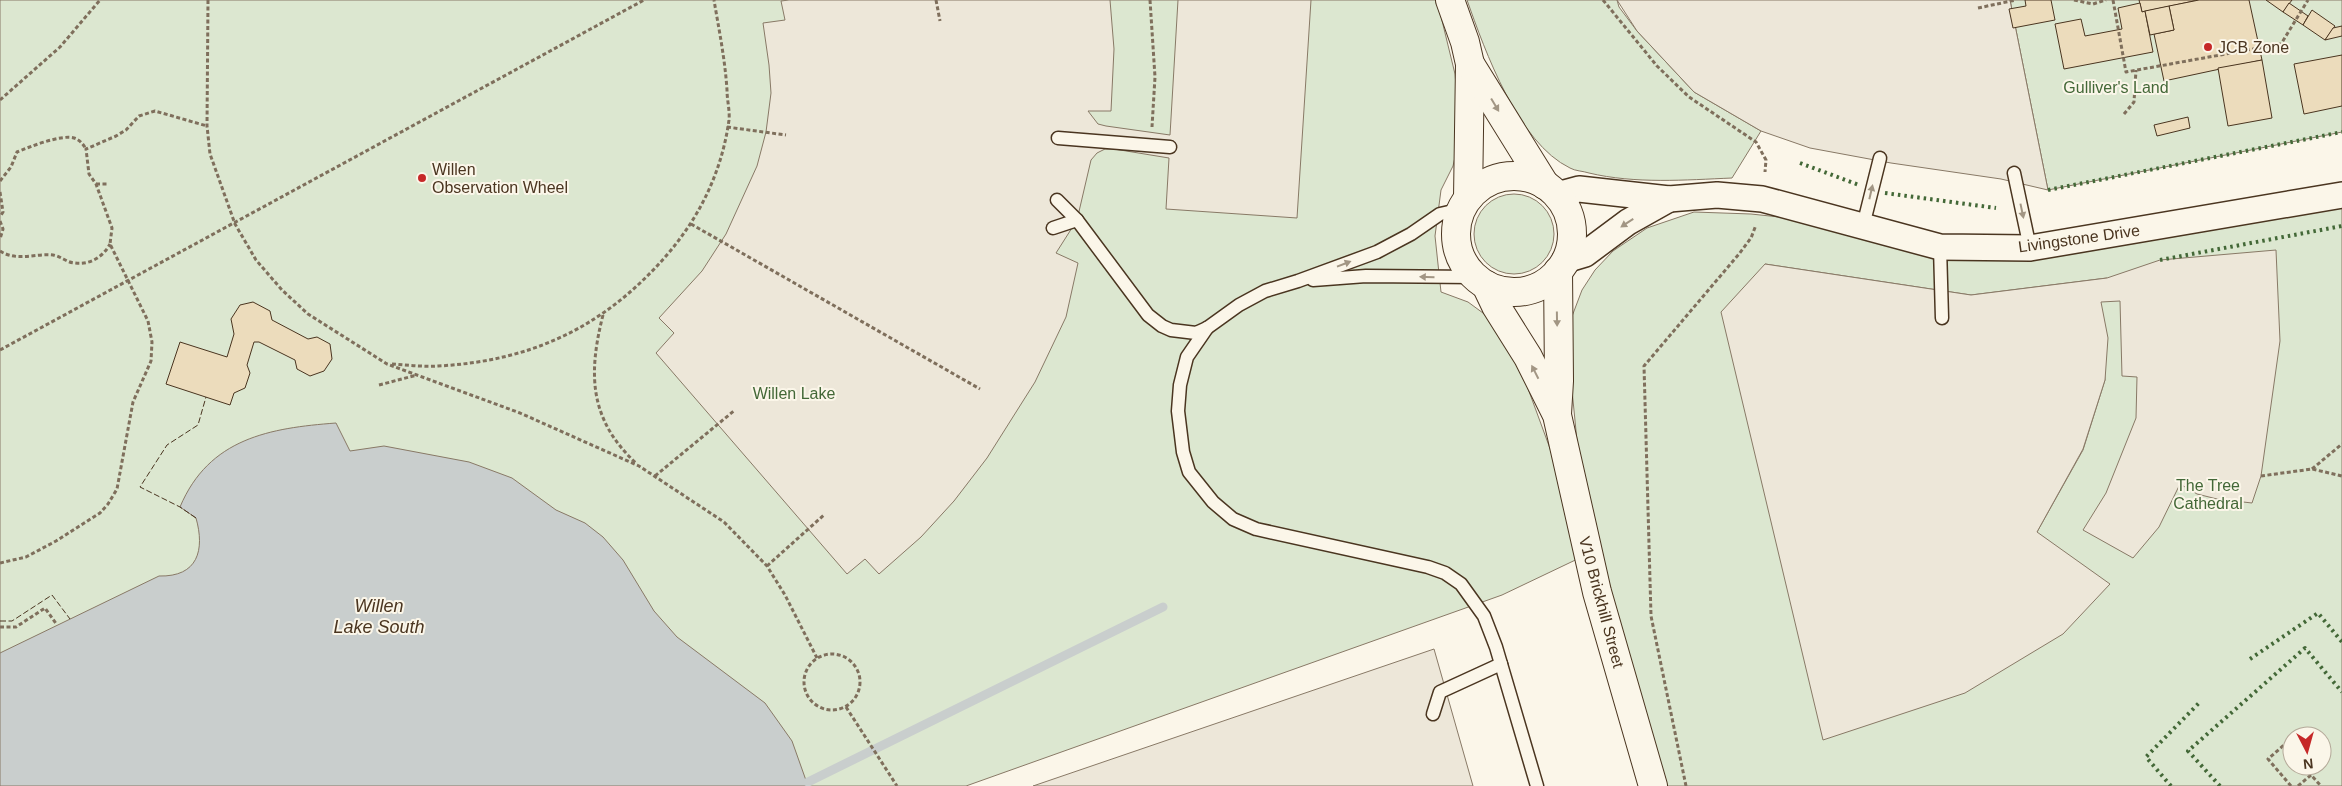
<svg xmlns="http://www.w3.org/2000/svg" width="2342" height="786" font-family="Helvetica,sans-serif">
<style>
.green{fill:#dce7d0;stroke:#887966;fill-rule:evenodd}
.parking{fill:#ede7d9;stroke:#887966}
.water{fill:#c9cecd;stroke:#887966}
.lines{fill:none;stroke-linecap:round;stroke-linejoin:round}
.stream{stroke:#c9cecd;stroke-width:9}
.building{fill:#ecdcbc;stroke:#4a3520}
.lane-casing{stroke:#4a3520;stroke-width:15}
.street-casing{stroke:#4a3520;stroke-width:28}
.secondary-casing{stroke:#4a3520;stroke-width:30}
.path{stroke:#7f6f5c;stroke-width:3;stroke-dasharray:4 2.5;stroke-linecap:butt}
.lane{stroke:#fbf6e9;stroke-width:12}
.street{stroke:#fbf6e9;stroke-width:25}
.secondary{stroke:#fbf6e9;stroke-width:28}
.hedge{stroke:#436837;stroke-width:4;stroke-dasharray:2.5 4;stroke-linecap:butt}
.fence{stroke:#4a3520;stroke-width:1;stroke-dasharray:6 2.5;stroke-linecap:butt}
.oneway{fill:#a29684}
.poi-dot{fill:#c62828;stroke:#fbf6e9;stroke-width:2}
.labels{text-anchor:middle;stroke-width:4;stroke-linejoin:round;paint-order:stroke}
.poi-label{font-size:16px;fill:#4a3520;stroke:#fbf6e9;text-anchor:start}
.park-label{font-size:16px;fill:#436837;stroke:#fbf6e9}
.street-label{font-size:16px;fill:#4a3520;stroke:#fbf6e9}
.water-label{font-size:18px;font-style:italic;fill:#4a3520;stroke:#fbf6e9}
</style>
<rect width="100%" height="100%" fill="#fbf6e9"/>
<g class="green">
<path d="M 0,0 L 1437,0 L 1455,74 L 1460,135 L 1453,166 L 1441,190 L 1435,236 L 1441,292 L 1468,302 L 1483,313 L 1512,345 L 1588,552 L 1570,370 L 1571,319 L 1582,290 L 1595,270 L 1613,251 L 1647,228 L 1694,212 L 1751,214 L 1863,226 L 1940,247 L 2342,196 L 2342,786 L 1653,786 L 1588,554 L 1502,595 L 966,786 L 0,786 ZM 1765,264 L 1971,295 L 2107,278 L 2100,302 L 2105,380 L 2083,450 L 2037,532 ZM 2292,736 L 2322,736 L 2322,766 L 2292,766 Z"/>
<path d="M 1467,0 L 1617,0 L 1619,7 L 1637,31 L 1694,92 L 1761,131 L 1732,178 C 1685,180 1635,184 1589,173 C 1583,171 1575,171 1570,168 C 1518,143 1485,51 1467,0 Z"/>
<path d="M 2010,0 L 2342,0 L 2342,132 L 2048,190 Z"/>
<circle cx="1514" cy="234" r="40"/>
</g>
<g class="parking">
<path d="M 789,0 L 1110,0 L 1114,49 L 1111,111 L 1088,111 L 1098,124 L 1106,126 L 1170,135 L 1178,0 L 1311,0 L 1297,218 L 1166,209 L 1169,158 L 1114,149 L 1105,149 L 1097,153 L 1091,160 L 1077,220 L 1056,253 L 1078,263 L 1066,317 L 1035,382 L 987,458 L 954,501 L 921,537 L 879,574 L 865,559 L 847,574 L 656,353 L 674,333 L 659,318 L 702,271 L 726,234 L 757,166 L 766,132 L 771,93 L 769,65 L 763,23 L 785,20 L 781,1 Z"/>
<path d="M 1617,0 L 2010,0 L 2048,190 L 2001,179 L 1891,163 L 1810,148 L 1761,131 L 1694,92 L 1637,31 Z"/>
<path d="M 2276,250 L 2280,341 L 2261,476 L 2252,503 L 2217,499 L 2197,494 L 2180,484 L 2159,527 L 2133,558 L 2083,530 L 2106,493 L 2136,418 L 2137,377 L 2122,376 L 2120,301 L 2101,302 L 2108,338 L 2105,380 L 2083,449 L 2037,532 L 2110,584 L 2063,634 L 1965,693 L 1823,740 L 1721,312 L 1765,264 L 1971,295 L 2107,278 L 2160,260 Z"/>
<path d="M 1434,649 L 1473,786 L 1033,786 Z"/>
</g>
<path class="water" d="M 336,423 L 350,451 L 384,446 L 469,462 L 512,478 L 556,510 L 585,523 L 603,537 L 623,560 L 654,611 L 677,637 L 765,703 L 792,741 L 808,786 L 0,786 L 0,653 L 159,576 C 198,577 205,550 196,518 L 180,507 C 209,438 270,428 336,423 Z"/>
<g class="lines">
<path class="stream" d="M 808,782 L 1163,607"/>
</g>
<g class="building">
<path d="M 2025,0 L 2051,0 L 2055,20 L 2013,28 L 2009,9 L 2026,6 Z"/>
<path d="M 2139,0 L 2199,0 L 2142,12 Z"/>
<path d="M 2199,0 L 2249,0 L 2262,60 L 2164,81 L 2154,34 L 2174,30 L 2169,6 Z"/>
<path d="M 2266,0 L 2292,0 L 2283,12 Z"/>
<path d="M 2140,3 L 2142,12 L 2145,11 L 2153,52 L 2064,69 L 2055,24 L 2081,19 L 2085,36 L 2122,29 L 2118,8 Z"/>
<path d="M 2289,3 L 2308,16 L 2303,25 L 2283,12 Z"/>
<path d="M 2169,6 L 2174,30 L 2150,35 L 2145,11 Z"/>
<path d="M 2312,10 L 2335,26 L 2325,40 L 2303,25 Z"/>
<path d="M 2342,26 L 2342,36 L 2325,40 L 2333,28 Z"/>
<path d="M 2342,55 L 2342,106 L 2304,114 L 2294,64 Z"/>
<path d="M 2262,60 L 2272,118 L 2228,126 L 2218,68 Z"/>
<path d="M 2188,117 L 2190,128 L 2157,136 L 2154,125 Z"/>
<path d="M 253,302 L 270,311 L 272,320 L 308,339 L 317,337 L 330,344 L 332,359 L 324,371 L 310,376 L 297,369 L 295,360 L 259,342 L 254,342 L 247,365 L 250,373 L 245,388 L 234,393 L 230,405 L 166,384 L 180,342 L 227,357 L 234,334 L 231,319 L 240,305 Z"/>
</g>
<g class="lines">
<g class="lane-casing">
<g id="lane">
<path d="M 1058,138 L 1170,147"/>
<path d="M 2014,173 L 2030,248"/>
<path d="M 1057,200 L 1077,220 L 1148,315 L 1162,326 L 1171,330 L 1196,333 L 1207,328 L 1239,305 L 1265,291 L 1298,281 L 1377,252 L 1411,234 L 1440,214 L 1462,209"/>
<path d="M 1863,226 L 1880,158"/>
<path d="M 1053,228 L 1077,220"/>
<path d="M 1940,247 L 1942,318"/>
<path d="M 1313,280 L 1366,276 L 1475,277"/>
<path d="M 1207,328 L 1187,357 L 1180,385 L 1178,411 L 1183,452 L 1189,472 L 1213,502 L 1233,519 L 1256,529 L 1428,567 L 1445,573 L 1461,584 L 1484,616 L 1496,647 L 1537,786"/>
<path d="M 1433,714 L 1440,692 L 1501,664"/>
</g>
</g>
<g class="street-casing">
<g id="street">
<path d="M 1557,195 L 1579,189 L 1669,199 L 1717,195 L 1762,199 L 1940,247 L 2030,248 L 2342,195"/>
<path d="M 1565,260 L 1585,254 L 1628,222 L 1669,199"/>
</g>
</g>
<g class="secondary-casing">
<g id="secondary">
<path d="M 1450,0 L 1465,42 L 1470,64 L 1468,198"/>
<path d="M 1470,64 L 1545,185"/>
<circle cx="1514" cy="234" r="58"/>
<path d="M 1486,285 L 1496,306 L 1528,357 L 1557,415 L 1597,592 L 1653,786"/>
<path d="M 1557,414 L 1559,381 L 1558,271"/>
</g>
</g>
<g class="path">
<path d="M 208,0 L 207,126 L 210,154 L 235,224 L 256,260 L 282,290 L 308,314 L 387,364 L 520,413 L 639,466 L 724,522 L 767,566 L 785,595 L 817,658"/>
<path d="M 936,0 L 940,21"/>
<path d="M 1150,0 L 1155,77 L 1152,127"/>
<path d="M 1603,0 L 1657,66 L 1689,97 L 1756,142 L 1766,160 L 1765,172"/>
<path d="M 2074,0 L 2093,4 L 2106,0"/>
<path d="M 2113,0 L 2126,72 L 2281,44 L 2308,0"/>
<path d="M 1978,8 L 2016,0"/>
<path d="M 0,100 L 60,47 L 100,0"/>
<path d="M 2124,114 L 2134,102 L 2136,70"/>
<path d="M 727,127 L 786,135"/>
<path d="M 0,181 L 11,167 L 17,152 C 29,147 62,134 74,138 C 80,140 83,144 86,149"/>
<path d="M 96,184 L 109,184"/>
<path d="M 0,192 L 3,212 L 0,217"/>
<path d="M 0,221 L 3,229 L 0,239"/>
<path d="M 691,224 L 980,389"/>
<path d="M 0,251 C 17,262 35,253 53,255 C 61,256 67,263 75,263 C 90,265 103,257 110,244"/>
<path d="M 603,315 C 588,374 589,420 637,464"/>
<path d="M 0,350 L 644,0"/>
<path d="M 392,364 C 407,365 423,367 438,366 C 532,361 604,327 666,256 C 700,217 722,171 729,120 C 730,111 727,100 727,90 C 725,59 719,30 714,0"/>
<path d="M 379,385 L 417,375"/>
<path d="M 2312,469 L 2342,444"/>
<path d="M 655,476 L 735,410"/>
<path d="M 2261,476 L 2312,469 L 2342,476"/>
<path d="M 0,563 L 26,557 L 56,541 L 100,513 L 108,504 L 117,489 L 133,402 L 151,361 L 152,342 L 148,321 L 110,244 L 112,228 L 96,184 L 89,174 L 86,149 L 116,136 L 126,130 L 139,116 L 155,111 L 207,126"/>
<path d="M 767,566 L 825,514"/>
<path d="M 0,627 L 16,627 L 45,608 L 57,625"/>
<circle cx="832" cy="682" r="28"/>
<path d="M 846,707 L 897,786"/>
<path d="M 2295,736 L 2300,732 L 2303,736"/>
<path d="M 2322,761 L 2324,764"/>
<path d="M 1686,786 L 1651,616 L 1644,366 L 1739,254 L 1751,238 L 1756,225"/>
<path d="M 2291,786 L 2268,759 L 2292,738"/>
<path d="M 2298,786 L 2311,775 L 2321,786"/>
</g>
<use href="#lane" class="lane"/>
<use href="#street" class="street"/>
<use href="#secondary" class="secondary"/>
<g class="hedge">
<path d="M 1800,163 L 1859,185"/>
<path d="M 2048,190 L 2342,132"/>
<path d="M 1885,193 L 1996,208"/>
<path d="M 2160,260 L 2342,226"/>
<path d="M 2250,659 L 2318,613 L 2342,642"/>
<path d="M 2171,786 L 2146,757 L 2200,702"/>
<path d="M 2220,786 L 2188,751 L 2305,648 L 2342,692"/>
</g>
<g class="fence">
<path d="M 196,518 L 180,507 L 140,487 L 167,445 L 198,425 L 206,397"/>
<path d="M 0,621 L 12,621 L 52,595 L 70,619"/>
</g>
</g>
<defs><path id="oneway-solid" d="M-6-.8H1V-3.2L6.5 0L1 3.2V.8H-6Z" transform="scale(1.25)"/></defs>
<g class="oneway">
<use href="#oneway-solid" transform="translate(1495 105) rotate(59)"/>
<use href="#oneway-solid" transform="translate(1871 192) rotate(-77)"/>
<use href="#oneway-solid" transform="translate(2022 211) rotate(78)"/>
<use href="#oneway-solid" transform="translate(1627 223) rotate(147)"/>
<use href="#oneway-solid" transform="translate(1344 264) rotate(-21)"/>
<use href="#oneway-solid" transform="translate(1427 277) rotate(-178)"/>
<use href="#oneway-solid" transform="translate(1557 319) rotate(89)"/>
<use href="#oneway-solid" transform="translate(1535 372) rotate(-117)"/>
</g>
<g class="poi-dot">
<circle cx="2208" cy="47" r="5"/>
<circle cx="422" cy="178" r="5"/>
</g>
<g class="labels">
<g class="poi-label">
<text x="2218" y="53">JCB Zone</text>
<text x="432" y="175">Willen<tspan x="432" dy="18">Observation Wheel</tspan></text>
</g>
<g class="park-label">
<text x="2116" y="93">Gulliver's Land</text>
<text x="794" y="399">Willen Lake</text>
<text x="2208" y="491">The Tree<tspan x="2208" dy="18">Cathedral</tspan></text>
</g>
<g class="street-label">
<text transform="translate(2079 238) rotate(-8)" y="6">Livingstone Drive</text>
<text transform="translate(1602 602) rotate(75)" y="6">V10 Brickhill Street</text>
</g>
<g class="water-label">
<text x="379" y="612">Willen<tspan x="379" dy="21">Lake South</tspan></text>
</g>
</g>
<g transform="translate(2307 751) rotate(174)"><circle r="24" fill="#fbf6e9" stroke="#b4a999"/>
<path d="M0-4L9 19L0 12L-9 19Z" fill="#c62828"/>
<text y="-8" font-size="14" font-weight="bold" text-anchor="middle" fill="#4a3520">N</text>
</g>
</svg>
